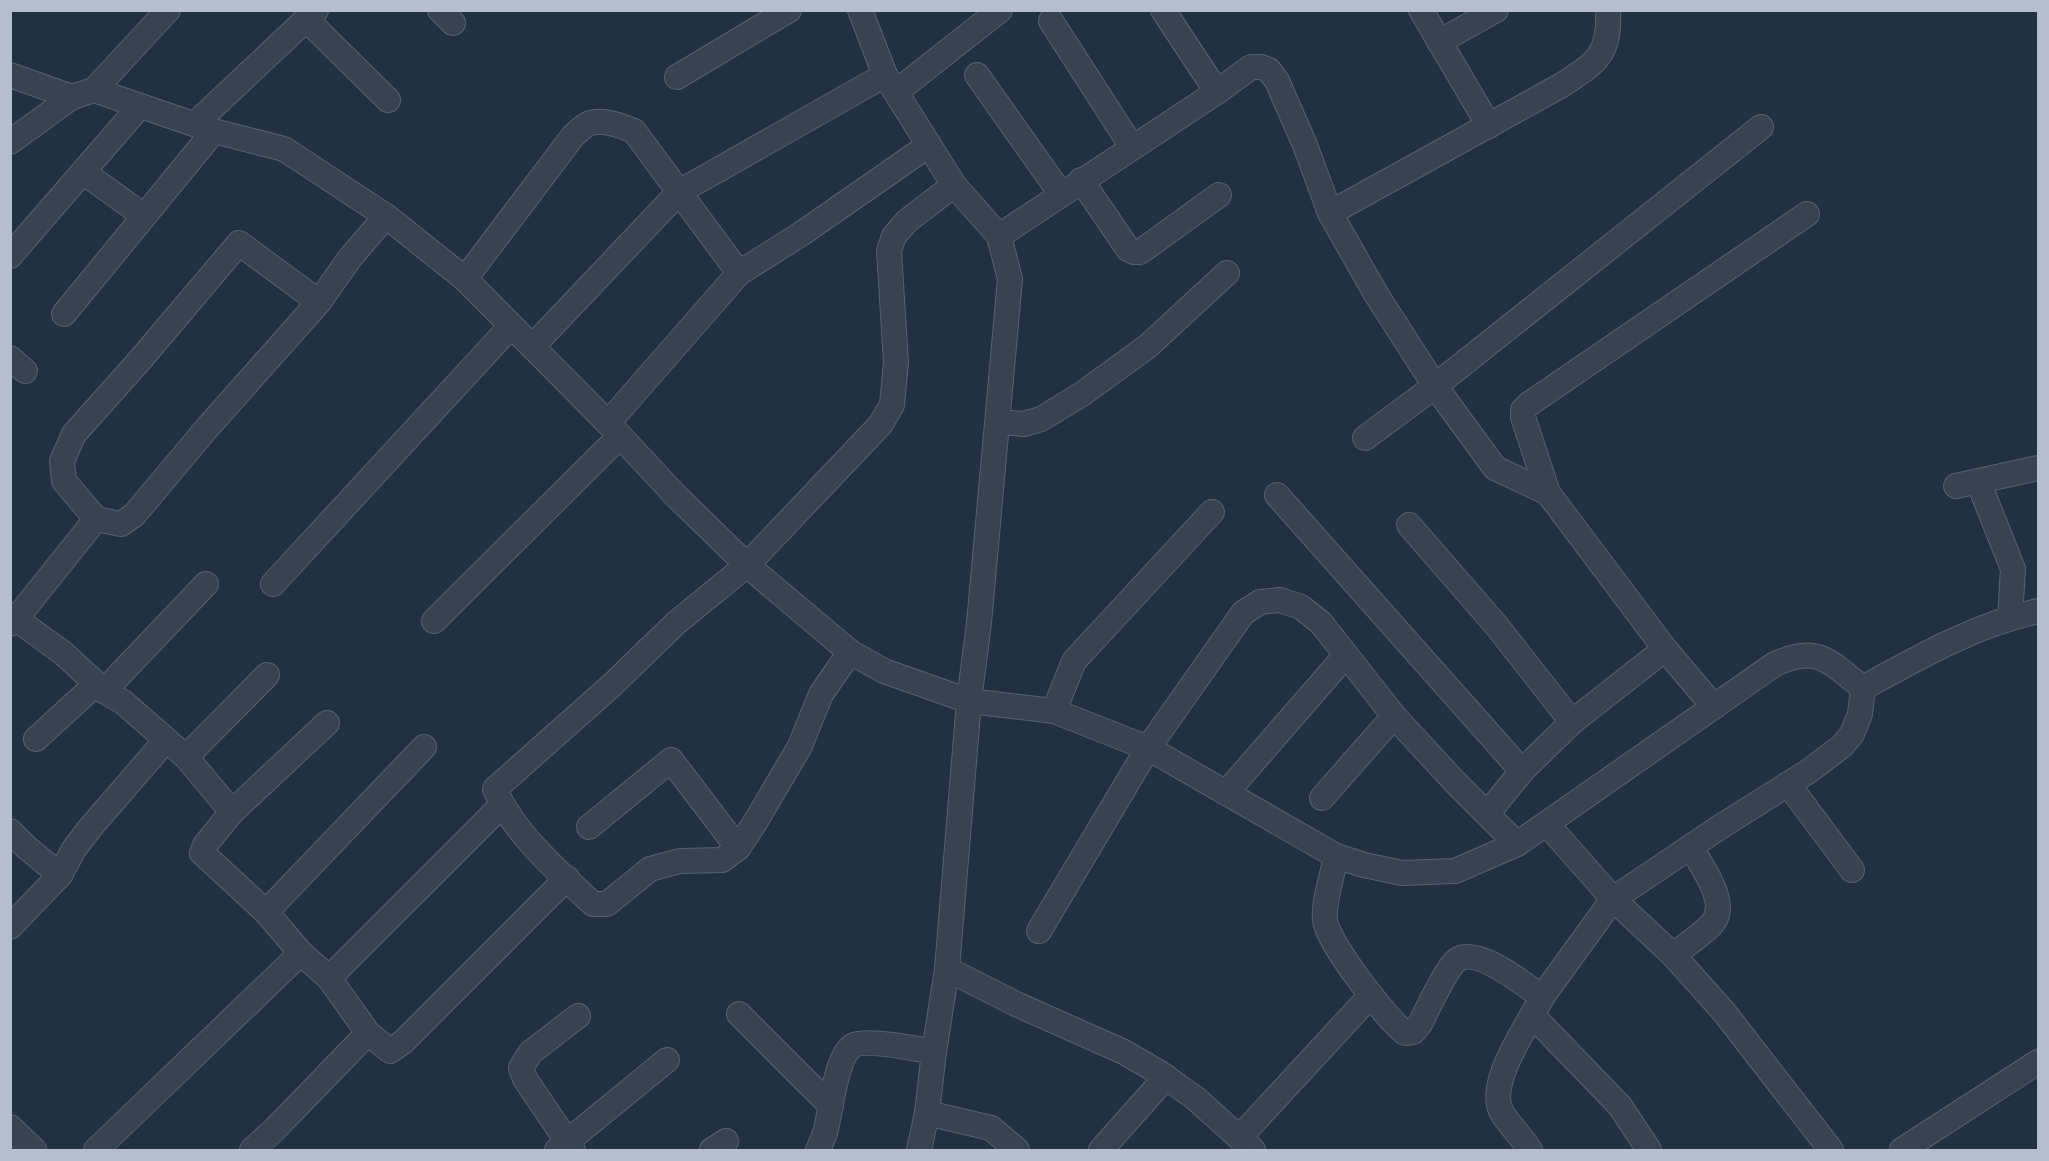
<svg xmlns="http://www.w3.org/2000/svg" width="2049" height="1161" font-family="'Sofia Sans Condensed',sans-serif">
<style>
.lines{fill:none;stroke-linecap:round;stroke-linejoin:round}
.minor-casing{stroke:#55616f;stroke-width:26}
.minor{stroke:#374352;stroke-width:24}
</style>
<rect width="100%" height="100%" fill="#223142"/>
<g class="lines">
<g class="minor-casing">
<g id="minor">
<path d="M 440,10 L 453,23"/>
<path d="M 860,10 L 885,75 L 954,185 L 999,236 L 1010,279 L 979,623 L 969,701 L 947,969 L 934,1052 L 927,1113 L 919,1150"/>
<path d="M 1163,10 L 1217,92"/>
<path d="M 1421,10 L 1489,126"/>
<path d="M 307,20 L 388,100"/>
<path d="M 1051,21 L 1132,147"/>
<path d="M 1439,42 L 1496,10"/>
<path d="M 10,75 L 72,97 L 94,90 L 214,131 L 284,149 L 386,216 L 465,279 L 608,423 L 677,497 L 747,565 L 850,652 L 884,671 L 969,701 L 1054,711 L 1148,748 L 1336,856 L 1364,865 L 1402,873 L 1455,871 L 1517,844 L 1775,664 C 1819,644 1829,662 1863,688 C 1919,657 1975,625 2038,611"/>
<path d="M 977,75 L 1061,194"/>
<path d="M 677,77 L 789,10"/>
<path d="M 94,90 L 168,10"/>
<path d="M 896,92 L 1000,10"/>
<path d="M 195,124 L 316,10"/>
<path d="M 10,142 L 72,97"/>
<path d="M 83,172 L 144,216"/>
<path d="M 1081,180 L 1128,249 L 1134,252 L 1140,252 L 1219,195"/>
<path d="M 1330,213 L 1562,85 C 1597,62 1610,55 1608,10"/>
<path d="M 999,236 L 1217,92 L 1251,67 L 1261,67 L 1269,70 L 1277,81 L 1305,145 L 1330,213 L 1376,294 L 1435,386 L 1495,468 L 1548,493 L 1665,649 L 1572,722 L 1522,771 L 1487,814"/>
<path d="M 10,256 L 140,106"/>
<path d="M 465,279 L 573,136 C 578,132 584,125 590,123 C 604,119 622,126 634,131 L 739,273"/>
<path d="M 64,314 L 214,131"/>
<path d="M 532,347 L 679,192 L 885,75"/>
<path d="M 10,358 L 25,371"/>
<path d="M 998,422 L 1024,424 L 1041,419 L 1082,394 L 1148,346 L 1227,273"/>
<path d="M 608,423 L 739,273 L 801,234 L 929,145"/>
<path d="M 1365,438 L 1435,386 L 1761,127"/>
<path d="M 1978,481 L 2013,569 L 2010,617"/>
<path d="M 1956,486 L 2038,468"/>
<path d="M 1548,493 L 1523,417 L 1523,410 L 1529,404 L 1807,214"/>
<path d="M 1277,495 L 1522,771"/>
<path d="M 96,519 L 64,481 L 62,461 L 74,434 L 140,360 L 239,243 L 319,302"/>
<path d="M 1409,525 L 1496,625 L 1572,722"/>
<path d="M 273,584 L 511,326"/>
<path d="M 10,615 L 16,619 L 96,519 L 121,524 L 134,515 L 207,428 L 319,302 L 350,258 L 386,216"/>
<path d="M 434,621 L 620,436"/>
<path d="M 10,624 L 16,619 L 63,653 L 104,691 L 123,702 L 186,757 L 232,812"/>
<path d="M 1665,649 L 1714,707"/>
<path d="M 850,652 L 821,694 L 800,746 L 756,821 L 738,848 L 722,860 L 680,861 L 650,869 L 607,904 L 593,904 C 559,873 512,831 495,789 L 612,685 L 676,623 L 747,565 L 880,425 L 892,405 L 896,362 L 889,251 L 894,236 L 907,221 L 954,185"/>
<path d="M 104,691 L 206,584"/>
<path d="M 1054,711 L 1074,661 L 1212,512"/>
<path d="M 327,723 L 232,812 L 205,845 L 202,853 L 266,912 L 301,953 L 329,978 L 368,1033 L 390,1051 L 403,1042 L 567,878"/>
<path d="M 36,739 L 96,684"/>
<path d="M 186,757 L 267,675"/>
<path d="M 1788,784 L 1852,870"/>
<path d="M 1226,793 L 1346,655"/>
<path d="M 1322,798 L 1394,716"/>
<path d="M 1547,824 L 1613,899 L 1673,955 L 1724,1012 L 1831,1150"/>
<path d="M 589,827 L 671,760 L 738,848"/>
<path d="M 10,831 L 26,847 L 60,875"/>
<path d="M 1336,856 C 1333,874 1323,902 1325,920 C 1327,942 1386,1018 1405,1033 L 1413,1032 L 1420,1024 C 1427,1010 1447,967 1457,960 C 1477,946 1525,985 1542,997 C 1529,1024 1485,1084 1502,1113 C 1510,1126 1522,1137 1530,1150"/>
<path d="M 266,912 L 424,747"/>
<path d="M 10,927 L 60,875 L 74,849 L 90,828 L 166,740"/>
<path d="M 1039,931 L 1148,748 L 1243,613 L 1260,602 L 1280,600 L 1301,607 L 1321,623 L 1394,716 L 1454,781 L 1517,844"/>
<path d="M 1673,955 C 1685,946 1700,936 1711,925 C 1731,904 1702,868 1691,847"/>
<path d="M 947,969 L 1016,1004 L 1124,1052 L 1160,1073 L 1195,1098 L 1253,1150"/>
<path d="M 329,978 L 502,805"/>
<path d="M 1542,997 L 1613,899 L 1720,827 L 1809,771 L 1842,746 L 1852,734 L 1860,714 L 1863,688"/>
<path d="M 739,1014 L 831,1106"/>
<path d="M 1533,1016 L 1620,1106 L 1649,1150"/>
<path d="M 927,1113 L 991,1128 L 1017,1150"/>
<path d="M 10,1127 L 34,1150"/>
<path d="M 1239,1138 L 1371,995"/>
<path d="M 96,1150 L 301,953"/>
<path d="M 252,1150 L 274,1130 L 368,1033"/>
<path d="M 557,1150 L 667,1060"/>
<path d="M 573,1150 L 525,1079 L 521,1068 L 530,1053 L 578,1016"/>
<path d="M 712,1150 L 726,1141"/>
<path d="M 818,1150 C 820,1145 823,1139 825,1133 C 831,1113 835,1055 854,1045 C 868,1039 918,1049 934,1052"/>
<path d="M 1101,1150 L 1166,1077"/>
<path d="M 1902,1150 L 2038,1062"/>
</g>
</g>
<use href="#minor" class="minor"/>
</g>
<rect width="2049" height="1161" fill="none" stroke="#b4becc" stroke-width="24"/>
</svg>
